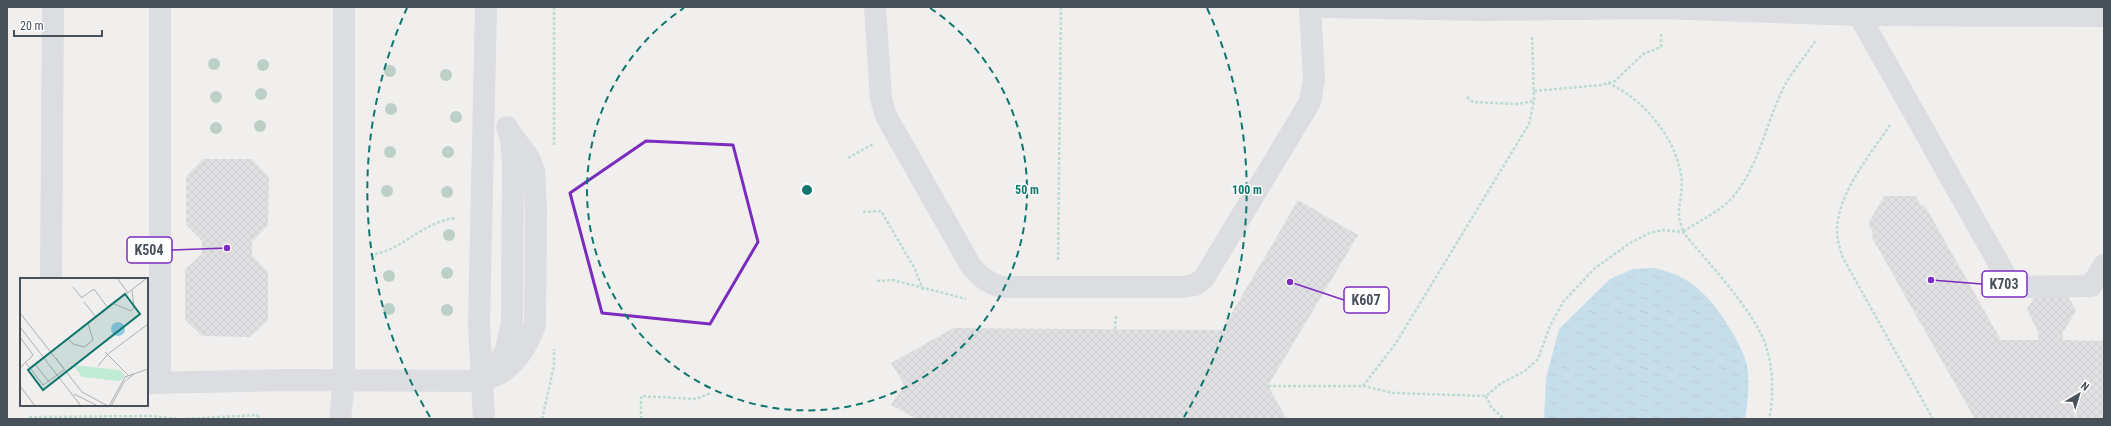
<svg xmlns="http://www.w3.org/2000/svg" width="2111" height="426" font-family="'Roboto Condensed',sans-serif">
<style>
.water{fill:url(#water-ripples)}
.building{fill:url(#building-cross-hatch)}
.lines{fill:none;stroke-linecap:round;stroke-linejoin:round}
.path{stroke:#7bc6a8;stroke-width:2.5;stroke-dasharray:3 2;stroke-linecap:butt}
.minor{stroke:#c0c7cf;stroke-width:22}
.tree{fill:#7eac99}
.marked{fill:none;stroke:#7b2cbf;stroke-width:3;stroke-linejoin:round}
.ring{fill:none;stroke:#0f766e;stroke-width:2;stroke-dasharray:7 5}
.inset-road{fill:none;stroke:#adafb3;stroke-width:1}
.view{fill:#0f766e;fill-opacity:0.15;stroke:#0f766e;stroke-width:2}
.inset-edge{fill:none;stroke:#48505a;stroke-width:2}
.centre{fill:#0f766e;stroke:#fff;stroke-width:2}
.ring-label{font-size:12px;text-anchor:middle;font-weight:bold;fill:#0f766e;stroke:#fff;stroke-width:3;stroke-linejoin:round;paint-order:stroke}
.leader{fill:none;stroke:#7b2cbf;stroke-width:1.5}
.callout-dot{fill:#7b2cbf;stroke:#fff;stroke-width:1.5}
.callout{fill:#fff;stroke:#7b2cbf;stroke-width:1.5}
.callout-label{font-size:14px;text-anchor:middle;font-weight:bold;fill:#48505a}
</style>
<defs>
<pattern id="water-ripples" width="26" height="14" patternUnits="userSpaceOnUse"><rect width="26" height="14" fill="#91cbe4"/><path d="M2 4q2-2 4 0t4 0M15 11q2-2 4 0t4 0" fill="none" stroke="#78a7bc"/></pattern>
<pattern id="building-cross-hatch" width="8" height="8" patternUnits="userSpaceOnUse"><rect width="8" height="8" fill="#cccdd3"/><path d="M0 0l8 8M0 8l8-8" fill="none" stroke="#a8a9ae"/></pattern>
</defs>
<rect width="100%" height="100%" fill="#f1efee"/>
<path class="water" d="M 1655,268 C 1666,271 1676,274 1686,280 C 1710,293 1735,333 1745,358 C 1751,377 1748,400 1745,419 L 1544,419 L 1546,378 L 1559,329 L 1610,279 L 1633,269 Z"/>
<g class="building">
<path d="M 203,159 L 252,159 L 269,177 L 268,225 L 252,242 L 252,255 L 268,272 L 268,320 L 250,337 L 202,336 L 185,320 L 185,270 L 202,254 L 202,241 L 186,225 L 186,176 Z"/>
<path d="M 1884,196 L 1916,196 L 1921,205 L 1925,206 L 2001,340 L 2038,340 L 2038,332 L 2027,309 L 2039,289 L 2064,289 L 2076,311 L 2063,332 L 2063,340 L 2104,341 L 2104,419 L 1975,419 L 1871,236 L 1873,232 L 1868,224 Z"/>
<path d="M 1298,200 L 1358,235 L 1268,386 L 1287,419 L 917,419 L 891,405 L 904,385 L 891,363 L 954,328 L 1222,330 Z"/>
</g>
<g class="lines">
<g class="path">
<path d="M 554,7 L 554,146"/>
<path d="M 1608,83 C 1643,99 1675,136 1681,175 C 1684,189 1678,204 1679,217 C 1680,222 1682,227 1683,232 C 1698,221 1718,213 1731,199 C 1761,165 1765,122 1786,83 C 1795,68 1806,55 1816,40"/>
<path d="M 1534,91 L 1601,85 L 1615,81 L 1643,54 L 1661,47 L 1661,33"/>
<path d="M 1467,97 L 1473,102 L 1517,104 L 1534,101"/>
<path d="M 1890,125 C 1870,155 1837,194 1837,231 C 1837,239 1840,248 1842,256 L 1933,419"/>
<path d="M 848,158 L 873,144"/>
<path d="M 863,212 L 881,211 L 915,269 L 923,290"/>
<path d="M 370,255 C 403,251 421,222 456,218"/>
<path d="M 1058,260 L 1061,7"/>
<path d="M 877,281 L 893,280 L 966,299"/>
<path d="M 1115,329 L 1116,314"/>
<path d="M 1268,386 L 1363,386 L 1396,343 L 1529,124 L 1534,101 L 1532,35"/>
<path d="M 1363,386 L 1394,393 L 1486,396 L 1500,384 L 1525,371 L 1538,359 L 1550,326 L 1563,302 L 1594,269 L 1630,243 L 1650,233 L 1663,230 L 1683,232 C 1707,262 1754,310 1766,346 C 1773,367 1774,397 1769,419"/>
<path d="M 1486,396 L 1491,407 L 1504,419"/>
<path d="M 29,417 L 151,416 L 180,419"/>
<path d="M 182,419 L 257,415 L 260,419"/>
<path d="M 542,419 L 554,366 L 554,349"/>
<path d="M 641,419 L 641,396 L 696,399 L 711,393"/>
</g>
<g class="minor">
<path d="M 160,7 L 160,383"/>
<path d="M 875,7 L 881,99 L 886,116 L 971,266 C 980,277 988,283 1002,287 L 1182,287 L 1195,285 L 1204,278 L 1310,102 L 1314,79 L 1310,7"/>
<path d="M 1327,7 L 1483,10 L 1662,8 L 1859,15 L 2104,16"/>
<path d="M 1859,15 L 2012,287 L 2091,286 L 2104,265"/>
<path d="M 51,279 L 53,7"/>
<path d="M 497,375 C 517,364 527,346 535,325 L 536,210 L 534,170 L 528,156 L 511,134"/>
<path d="M 147,383 L 288,380 L 482,381 L 494,376 L 506,349 L 512,322 L 513,161 L 511,139 L 507,127"/>
<path d="M 340,419 L 344,380 L 344,7"/>
<path d="M 484,419 L 479,323 L 486,7"/>
</g>
</g>
<g class="tree">
<circle cx="214" cy="64" r="6"/>
<circle cx="263" cy="65" r="6"/>
<circle cx="390" cy="71" r="6"/>
<circle cx="446" cy="75" r="6"/>
<circle cx="261" cy="94" r="6"/>
<circle cx="216" cy="97" r="6"/>
<circle cx="391" cy="109" r="6"/>
<circle cx="456" cy="117" r="6"/>
<circle cx="260" cy="126" r="6"/>
<circle cx="216" cy="128" r="6"/>
<circle cx="390" cy="152" r="6"/>
<circle cx="448" cy="152" r="6"/>
<circle cx="387" cy="191" r="6"/>
<circle cx="447" cy="192" r="6"/>
<circle cx="449" cy="235" r="6"/>
<circle cx="447" cy="273" r="6"/>
<circle cx="389" cy="276" r="6"/>
<circle cx="389" cy="309" r="6"/>
<circle cx="447" cy="310" r="6"/>
</g>
<path d="M0 0H2111V426H0ZM 646,141 L 733,145 L 758,242 L 710,324 L 602,313 L 570,193 Z" fill="#f1efee" fill-opacity=".55" fill-rule="evenodd"/>
<path class="marked" d="M 646,141 L 733,145 L 758,242 L 710,324 L 602,313 L 570,193 Z"/>
<g class="ring">
<path d="M930 8A220 220 0 1 1 684 8"/>
<path d="M430 417A440 440 0 0 1 407 8M1207 8A440 440 0 0 1 1184 417"/>
</g>
<g transform="translate(20 278)">
<rect width="128" height="128" fill="#f1efee"/>
<path d="M 53,87 L 100,92 L 105,98 L 100,103 L 62,99 Z" fill="#c0ebd5"/>
<path d="M91 51a7 7 0 1 1 14 0a7 7 0 1 1-14 0Z" fill="#91cbe4"/>
<path class="inset-road" d="M 97,0 L 108,15M 53,9 L 62,20M 61,20 L 74,11 L 88,30M 64,24 L 76,39M 94,26 L 111,33 L 114,30 L 112,12M 0,35 L 62,114 L 88,128M 0,49 L 61,128M 0,59 L 13,77 L 0,90 L 0,98M 48,61 L 53,66 L 64,69 L 73,62 L 68,45M 85,74 L 109,98M 36,80 L 44,91M 6,85 L 10,90 L 127,0M 15,86 L 29,104M 78,88 L 88,76 L 128,46M 10,90 L 23,107 L 44,92M 0,108 L 15,128M 54,116 L 78,128M 89,128 L 105,99 L 128,91M 91,128 L 104,104 L 114,96"/>
<path class="view" d="M 105,16 L 120,36 L 23,112 L 8,92 Z"/>
<rect width="128" height="128" class="inset-edge"/>
</g>
<circle cx="807" cy="190" r="6" class="centre"/>
<g class="ring-label">
<text x="1027" y="194">50 m</text>
<text x="1247" y="194">100 m</text>
</g>
<path class="leader" d="M227 248L172 250M1931 280L1982 284M1290 282L1344 300"/>
<g class="callout-dot">
<circle cx="227" cy="248" r="4"/>
<circle cx="1931" cy="280" r="4"/>
<circle cx="1290" cy="282" r="4"/>
</g>
<g class="callout">
<rect x="127" y="237" width="45" height="26" rx="4"/>
<rect x="1982" y="271" width="45" height="26" rx="4"/>
<rect x="1344" y="287" width="45" height="26" rx="4"/>
</g>
<g class="callout-label">
<text x="149" y="255">K504</text>
<text x="2004" y="289">K703</text>
<text x="1366" y="305">K607</text>
</g>
<rect width="2111" height="426" fill="none" stroke="#48505a" stroke-width="16"/>
<g transform="translate(2079 394) rotate(38)" stroke="#ffffff" stroke-width="3" paint-order="stroke">
<path d="M0-3L7 15L0 10L-7 15Z" fill="#48505a"/>
<text y="-6" font-size="11" font-weight="bold" text-anchor="middle" fill="#48505a">N</text>
</g>
<path d="M14 30v6h88v-6" fill="none" stroke="#48505a" stroke-width="2"/>
<text x="20" y="30" font-size="12" fill="#48505a" stroke="#ffffff" stroke-width="3" paint-order="stroke">20 m</text>
</svg>
